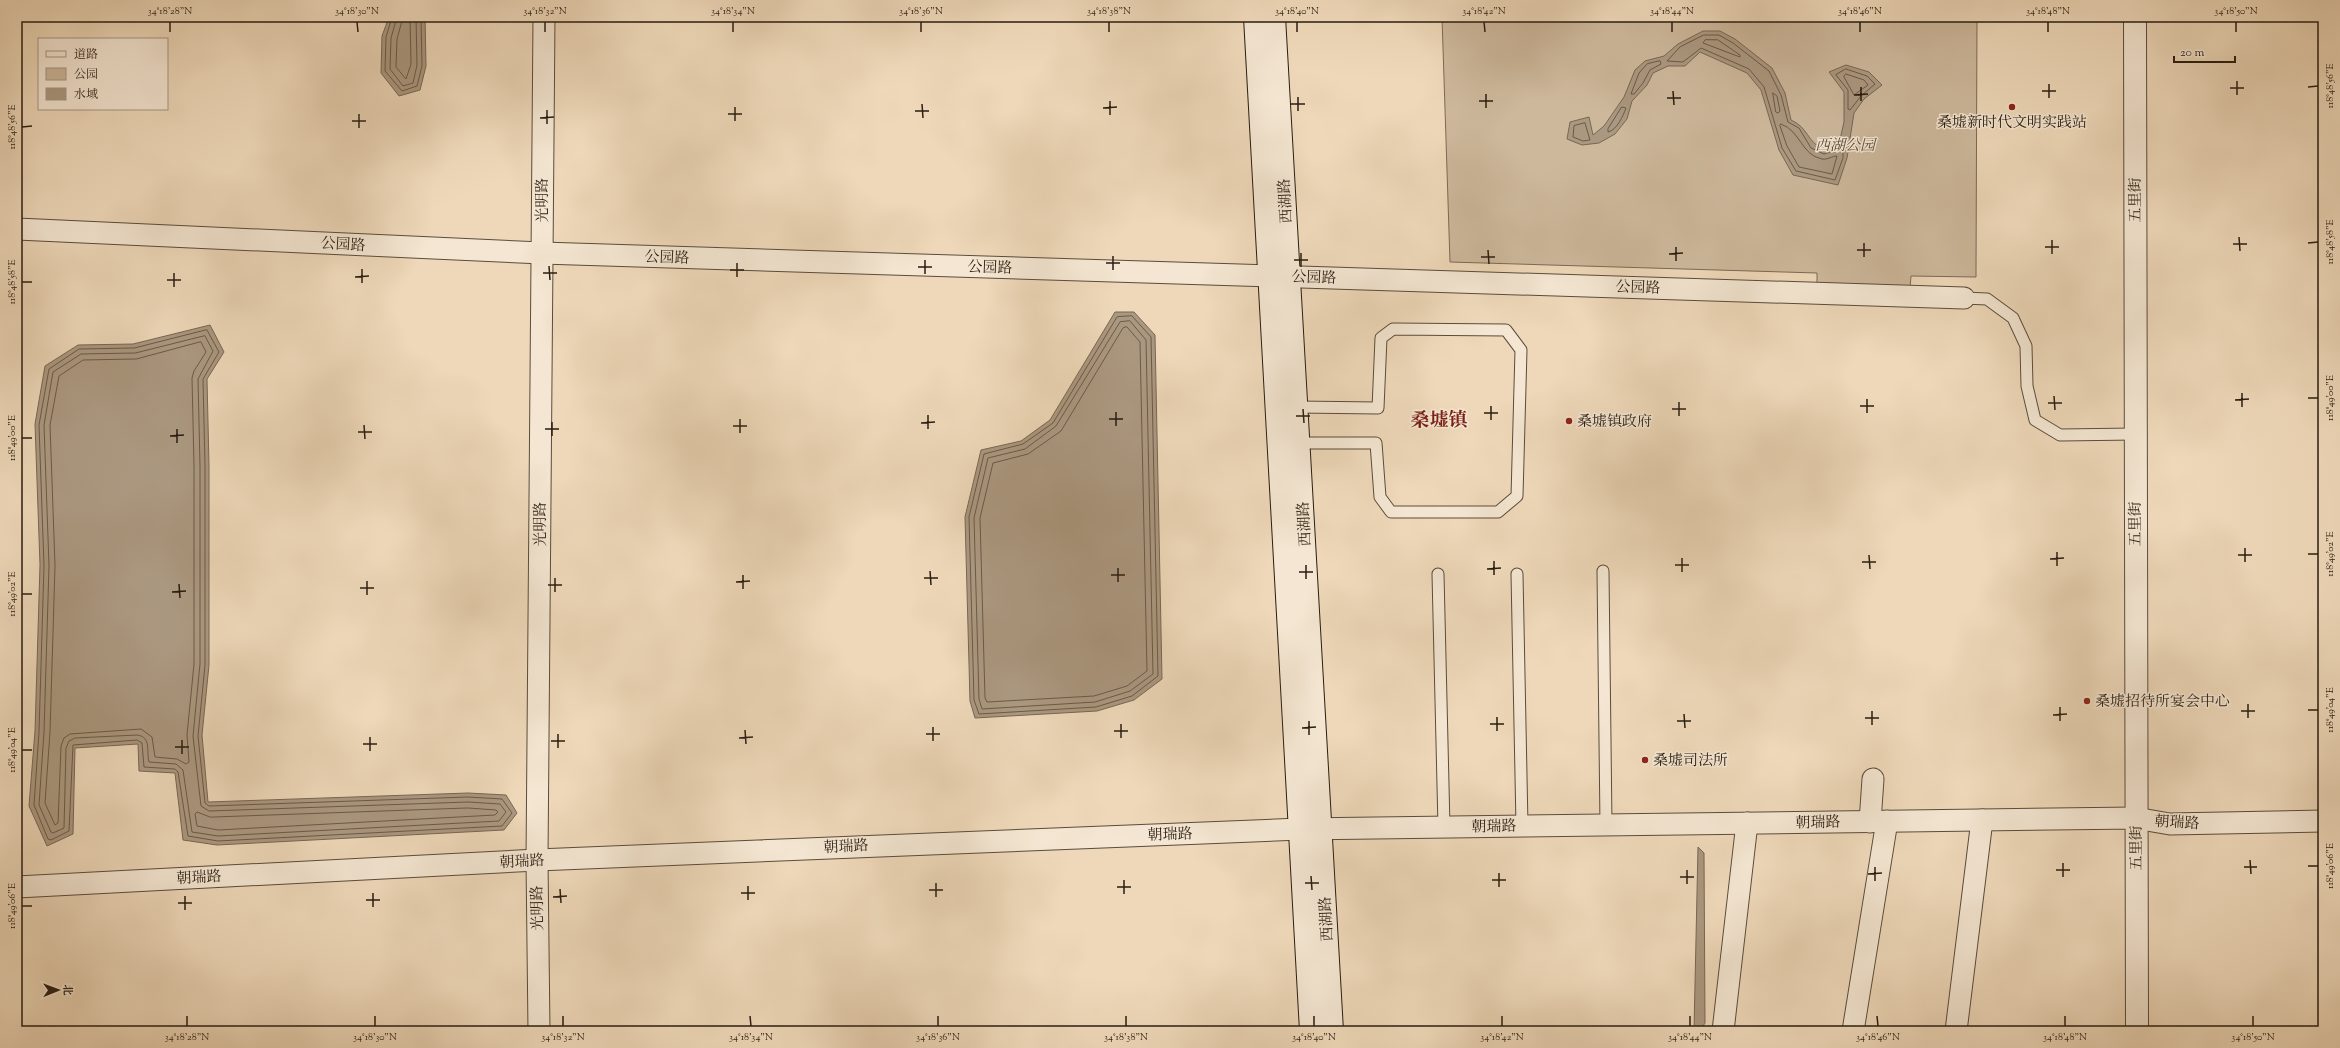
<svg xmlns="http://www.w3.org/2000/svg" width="2340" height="1048" font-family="'Sorts Mill Goudy','Noto Serif SC',serif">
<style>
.green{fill:#cdb89c;stroke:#7b6a56}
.water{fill:#ab9880;stroke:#776754}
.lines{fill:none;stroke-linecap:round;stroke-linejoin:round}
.shore{stroke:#6a5a48;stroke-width:1}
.service-casing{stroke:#5a4c3b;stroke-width:13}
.minor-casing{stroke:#5a4c3b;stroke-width:23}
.tertiary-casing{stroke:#5a4c3b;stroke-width:24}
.secondary-casing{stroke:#291d11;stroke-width:24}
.service{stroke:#f4e6d2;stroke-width:11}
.minor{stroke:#f4e6d2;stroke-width:21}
.tertiary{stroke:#f4e6d2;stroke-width:22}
.secondary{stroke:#f4e6d2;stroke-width:22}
.ticks{fill:none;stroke:#291d11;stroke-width:1.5}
.poi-dot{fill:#8f2418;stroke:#f4e6d2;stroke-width:1.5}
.labels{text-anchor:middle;stroke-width:3;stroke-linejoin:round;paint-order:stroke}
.poi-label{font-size:15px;fill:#291d11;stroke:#f4e6d2;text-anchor:start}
.park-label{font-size:15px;font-style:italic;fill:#5a4c3b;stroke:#f4e6d2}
.street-label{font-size:15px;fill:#291d11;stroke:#f4e6d2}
.district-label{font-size:19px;font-weight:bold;fill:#7a1f14;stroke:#f4e6d2}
.neatline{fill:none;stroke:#291d11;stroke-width:1.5}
.ticks-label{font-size:10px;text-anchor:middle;fill:#291d11}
</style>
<rect width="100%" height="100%" fill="#eed8b9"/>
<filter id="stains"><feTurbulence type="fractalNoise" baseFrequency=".005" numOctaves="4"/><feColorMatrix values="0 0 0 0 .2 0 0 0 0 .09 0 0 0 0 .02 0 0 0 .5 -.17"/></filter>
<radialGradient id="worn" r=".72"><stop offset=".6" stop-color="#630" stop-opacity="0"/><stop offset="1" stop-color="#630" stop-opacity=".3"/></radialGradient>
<path class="green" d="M 1442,17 L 1977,17 L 1976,277 L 1911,276 L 1910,288 L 1817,285 L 1817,273 L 1450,262 Z"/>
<g class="water">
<path d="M 389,17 L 425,17 L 426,66 L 420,90 L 399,96 L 381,73 L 382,36 Z"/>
<path d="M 1703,31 L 1720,31 L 1735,39 L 1772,68 L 1785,93 L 1791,120 C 1809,128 1806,141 1824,150 L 1839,144 L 1844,122 L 1844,92 L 1829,72 L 1846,65 L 1869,72 L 1882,85 L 1864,99 L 1854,113 L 1847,158 L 1838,185 L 1793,175 L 1779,150 L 1761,90 L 1747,73 L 1700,52 L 1685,66 L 1668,66 L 1653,73 L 1647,85 L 1632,101 L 1627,119 L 1615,134 L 1599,143 L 1582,145 L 1567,139 L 1570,122 L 1589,117 L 1593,135 L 1604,126 L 1624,97 L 1635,70 L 1645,61 L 1664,56 L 1678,44 Z"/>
<path d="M 1115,312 L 1134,312 L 1155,335 L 1162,679 L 1134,700 L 1097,711 L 975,718 L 970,701 L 965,517 L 981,450 L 1021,441 L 1050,420 Z"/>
<path d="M 210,325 L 224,352 L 207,379 L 209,466 L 209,665 L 202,735 L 208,802 L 468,793 L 506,795 L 517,813 L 504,830 L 217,845 L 183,840 L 175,773 L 139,771 L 138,744 L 75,748 L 73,834 L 47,846 L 29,806 L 35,731 L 40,565 L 35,424 L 45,366 L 78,345 L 133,344 Z"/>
<path d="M 1698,847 L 1704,853 L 1705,1023 L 1700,1031 L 1694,1031 Z"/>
</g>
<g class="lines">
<g class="shore">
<path d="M 392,17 L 386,37 L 385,71 L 402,91 L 417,86 L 422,66 L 421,17"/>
<path d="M 397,17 L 391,38 L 390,69 L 403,86 L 413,83 L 417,65 L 416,17"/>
<path d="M 403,17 L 397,39 L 396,67 L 406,79 L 411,64 L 410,17"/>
<path d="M 1704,35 L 1719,35 L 1733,43 L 1769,71 L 1781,95 L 1788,122 L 1799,128 L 1811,148 L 1824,154 L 1843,148 L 1843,158 L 1835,180 L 1796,171 L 1782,148 L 1764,87 L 1749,69 L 1701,48 L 1683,62 L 1667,61 L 1680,47 Z"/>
<path d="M 1718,40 L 1740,55 L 1740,57 L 1703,43 L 1705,40 Z"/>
<path d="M 1660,61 L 1661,64 L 1650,70 L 1643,83 L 1634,94 L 1631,94 L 1639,73 L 1647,64 Z"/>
<path d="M 1846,69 L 1867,76 L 1875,84 L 1861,96 L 1850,110 L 1848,109 L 1848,90 L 1836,75 Z"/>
<path d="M 1846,74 L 1864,80 L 1868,85 L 1854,95 L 1844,77 Z"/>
<path d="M 1773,93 L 1777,96 L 1780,111 L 1778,113 L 1776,112 Z"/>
<path d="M 1622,107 L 1626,108 C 1623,116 1617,130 1608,132 L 1608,129 Z"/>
<path d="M 1585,123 L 1590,140 L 1583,141 L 1573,137 L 1574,126 Z"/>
<path d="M 1781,124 C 1801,131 1801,155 1822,159 C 1828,160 1832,156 1837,156 L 1832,174 L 1799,167 L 1787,146 L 1780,126 Z"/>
<path d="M 1132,316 L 1151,337 L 1158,676 L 1132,696 L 1096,707 L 979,714 L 974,700 L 969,517 L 984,454 L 1023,444 L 1053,423 L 1117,317 Z"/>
<path d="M 1130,321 L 1146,340 L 1153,674 L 1130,691 L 1095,702 L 982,709 L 979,699 L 974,518 L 988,458 L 1025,449 L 1056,426 L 1120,322 Z"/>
<path d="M 1127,327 L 1140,342 L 1147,671 L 1127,686 L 1094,696 L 987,702 L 985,698 L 980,518 L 993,463 L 1028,454 L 1061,431 L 1123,328 Z"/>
<path d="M 207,330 L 219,352 L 203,379 L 205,466 L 205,665 L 198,736 L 205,803 L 209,806 L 468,797 L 502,799 L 512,813 L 502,826 L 218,841 L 188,836 L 178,772 L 175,769 L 144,767 L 142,743 L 137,740 L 73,745 L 69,831 L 51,840 L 48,839 L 34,805 L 39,732 L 44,566 L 39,425 L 49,369 L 79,349 L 134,348 Z"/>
<path d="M 205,336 L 213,351 L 198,379 L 200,466 L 200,664 L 193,736 L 201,806 L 209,811 L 468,802 L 500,804 L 506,812 L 499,821 L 218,836 L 192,832 L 183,770 L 176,764 L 149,762 C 146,752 152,737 137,735 L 75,738 L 69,741 L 66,748 L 64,828 L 53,833 L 51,832 L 39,805 L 44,732 L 49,566 L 44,425 L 53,372 L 81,354 L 135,353 Z"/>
<path d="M 201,342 L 206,352 L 194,371 L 192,378 L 194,466 L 194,664 L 187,735 L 189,762 L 186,764 L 177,759 L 155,757 L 152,737 L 141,729 L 70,734 L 64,738 L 61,746 L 58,823 L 55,825 L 45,803 L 50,732 L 55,566 L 50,425 L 59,376 L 83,360 L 136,359 Z"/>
<path d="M 468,808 L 496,810 L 498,812 L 495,815 L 218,830 L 197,826 L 195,814 L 197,812 L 210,817 Z"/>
</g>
<g class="service-casing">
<g id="service">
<path d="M 1964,298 L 1987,299 L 2013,318 L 2026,346 L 2027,386 L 2035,420 L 2060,435 L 2135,434"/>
<path d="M 1297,407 L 1378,408 L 1381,338 L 1393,329 L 1506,330 L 1521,350 L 1517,496 L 1498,512 L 1391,512 L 1380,497 L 1376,443 L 1299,443"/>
<path d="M 1603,571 L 1606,825"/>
<path d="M 1438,574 L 1444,827"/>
<path d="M 1517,574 L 1522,826"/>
</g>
</g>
<g class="minor-casing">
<g id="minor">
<path d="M 17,229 L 542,253 L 1964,298"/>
<path d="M 1870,822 L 1873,779"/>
<path d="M 17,887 L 537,860 L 1300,829 L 2135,818 L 2170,824 L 2323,821"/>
<path d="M 539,1031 L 537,860 L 544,17"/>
<path d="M 1723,1031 L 1747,823"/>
<path d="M 1853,1031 L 1887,821"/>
<path d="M 1956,1031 L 1982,820"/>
</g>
</g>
<g class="tertiary-casing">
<path id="tertiary" d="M 2135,17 L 2137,1031"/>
</g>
<g class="secondary-casing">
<g id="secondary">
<path d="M 1255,17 L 1311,1031"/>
<path d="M 1274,17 L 1332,1031"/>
</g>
</g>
<use href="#service" class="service"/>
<use href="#minor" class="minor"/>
<use href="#tertiary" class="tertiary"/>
<use href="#secondary" class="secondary"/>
</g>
<path class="ticks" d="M 170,22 L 170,32M 357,22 L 358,32M 545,22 L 545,32M 733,22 L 733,32M 921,22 L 921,32M 1109,22 L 1109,32M 1297,22 L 1297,32M 1484,22 L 1485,32M 1672,22 L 1672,32M 1860,22 L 1860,32M 2048,22 L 2048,32M 2236,22 L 2236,32M 2237,81 L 2237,95M 2049,84 L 2049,98M 1861,87 L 1861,101M 2308,87 L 2318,86M 2230,88 L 2244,88M 1673,91 L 1674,105M 2042,91 L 2056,91M 1486,94 L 1486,108M 1854,95 L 1868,94M 1298,97 L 1298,111M 1667,98 L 1681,98M 1110,101 L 1110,115M 1479,101 L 1493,101M 922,104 L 923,118M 1291,104 L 1305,104M 735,107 L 735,121M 1103,108 L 1117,107M 547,110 L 547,124M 915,111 L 929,111M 359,114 L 359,128M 728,114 L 742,114M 540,118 L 554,117M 352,121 L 366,121M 22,127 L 32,126M 2239,237 L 2240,251M 2052,240 L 2052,254M 1864,243 L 1864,257M 2308,243 L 2318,242M 2233,244 L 2247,244M 1676,247 L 1676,261M 2045,247 L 2059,247M 1488,250 L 1489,264M 1857,250 L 1871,250M 1301,253 L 1301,267M 1669,254 L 1683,253M 1113,256 L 1113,270M 1481,257 L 1495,257M 925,260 L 925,274M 1294,260 L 1308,260M 737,263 L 737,277M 1106,263 L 1120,263M 549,266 L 550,280M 918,267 L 932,267M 362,269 L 362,283M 730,270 L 744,270M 174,273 L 174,287M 543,273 L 557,273M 355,277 L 369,276M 167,280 L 181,280M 22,282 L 32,282M 2242,393 L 2242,407M 2054,396 L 2055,410M 2308,398 L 2318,398M 1867,399 L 1867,413M 2235,400 L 2249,399M 1679,402 L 1679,416M 2048,403 L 2062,403M 1491,406 L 1491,420M 1860,406 L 1874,406M 1303,409 L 1304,423M 1672,409 L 1686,409M 1116,412 L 1116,426M 1484,413 L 1498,413M 928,415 L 928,429M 1296,416 L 1310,416M 740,419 L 740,433M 1109,419 L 1123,419M 552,422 L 552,436M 921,423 L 935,422M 364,425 L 365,439M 733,426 L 747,426M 177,429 L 177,443M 545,429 L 559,429M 358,432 L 372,432M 170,436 L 184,435M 22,438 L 32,438M 2245,548 L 2245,562M 2057,552 L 2057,566M 2308,554 L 2318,554M 1869,555 L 1870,569M 2238,555 L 2252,555M 1682,558 L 1682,572M 2050,559 L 2064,558M 1494,561 L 1494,575M 1862,562 L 1876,562M 1306,565 L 1306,579M 1675,565 L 1689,565M 1118,568 L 1118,582M 1487,569 L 1501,568M 930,571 L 931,585M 1299,572 L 1313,572M 743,575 L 743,589M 1111,575 L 1125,575M 555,578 L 555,592M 924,578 L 938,578M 367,581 L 367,595M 736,582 L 750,581M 179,584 L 180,598M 548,585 L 562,585M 360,588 L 374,588M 172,592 L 186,591M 22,594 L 32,594M 2248,704 L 2248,718M 2060,707 L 2060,721M 2308,710 L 2318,710M 1872,711 L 1872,725M 2241,711 L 2255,711M 1684,714 L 1685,728M 2053,715 L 2067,714M 1497,717 L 1497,731M 1865,718 L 1879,718M 1309,721 L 1309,735M 1677,721 L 1691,721M 1121,724 L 1121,738M 1490,724 L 1504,724M 933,727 L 933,741M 1302,728 L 1316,727M 745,730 L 746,744M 1114,731 L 1128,731M 558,734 L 558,748M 926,734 L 940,734M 370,737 L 370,751M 739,738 L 753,737M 182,740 L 182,754M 551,741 L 565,741M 363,744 L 377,744M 175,747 L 189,747M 22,750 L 32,750M 2250,860 L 2251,874M 2063,863 L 2063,877M 2308,866 L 2318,866M 1875,867 L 1875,881M 2244,867 L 2257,867M 1687,870 L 1687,884M 2056,870 L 2070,870M 1499,873 L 1499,887M 1868,874 L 1882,873M 1311,876 L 1312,890M 1680,877 L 1694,877M 1124,880 L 1124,894M 1492,880 L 1506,880M 936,883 L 936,897M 1305,883 L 1319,883M 748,886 L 748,900M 1117,887 L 1131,887M 560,889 L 561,903M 929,890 L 943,890M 373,893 L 373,907M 741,893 L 755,893M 185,896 L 185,910M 553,897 L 567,896M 366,900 L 380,900M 178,903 L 192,903M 22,906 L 32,906M 187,1016 L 187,1026M 375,1016 L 375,1026M 563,1016 L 563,1026M 750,1016 L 751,1026M 938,1016 L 938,1026M 1126,1016 L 1126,1026M 1314,1016 L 1314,1026M 1502,1016 L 1502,1026M 1690,1016 L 1690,1026M 1877,1016 L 1878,1026M 2065,1016 L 2065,1026M 2253,1016 L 2253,1026"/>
<g class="poi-dot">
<circle cx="2012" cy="107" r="4"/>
<circle cx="1569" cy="421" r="4"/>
<circle cx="2087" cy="701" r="4"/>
<circle cx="1645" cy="760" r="4"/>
</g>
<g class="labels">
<g class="poi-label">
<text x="2012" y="127" text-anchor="middle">桑墟新时代文明实践站</text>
<text x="1577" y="426">桑墟镇政府</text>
<text x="2095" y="706">桑墟招待所宴会中心</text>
<text x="1653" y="765">桑墟司法所</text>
</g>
<g class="park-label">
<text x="1845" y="150">西湖公园</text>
</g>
<g class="street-label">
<text transform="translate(542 200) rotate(-90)" y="5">光明路</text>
<text transform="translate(2135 200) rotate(-90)" y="5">五里街</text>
<text transform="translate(1285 201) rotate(-93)" y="5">西湖路</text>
<text transform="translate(343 244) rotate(3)" y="5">公园路</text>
<text transform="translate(667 257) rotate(2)" y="5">公园路</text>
<text transform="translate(990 267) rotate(2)" y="5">公园路</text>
<text transform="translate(1314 277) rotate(2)" y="5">公园路</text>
<text transform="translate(1638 287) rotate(2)" y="5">公园路</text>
<text transform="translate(540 524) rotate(-90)" y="5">光明路</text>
<text transform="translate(1304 524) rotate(-93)" y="5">西湖路</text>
<text transform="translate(2135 524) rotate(-90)" y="5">五里街</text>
<text transform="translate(1818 822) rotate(-1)" y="5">朝瑞路</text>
<text transform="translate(2177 822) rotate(3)" y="5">朝瑞路</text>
<text transform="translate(1494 826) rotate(-1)" y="5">朝瑞路</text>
<text transform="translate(1170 834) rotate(-2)" y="5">朝瑞路</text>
<text transform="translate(846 846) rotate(-3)" y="5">朝瑞路</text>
<text transform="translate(2136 848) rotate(-90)" y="5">五里街</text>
<text transform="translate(522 861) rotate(-3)" y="5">朝瑞路</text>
<text transform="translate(199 877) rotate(-3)" y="5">朝瑞路</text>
<text transform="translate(537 908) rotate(-91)" y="5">光明路</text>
<text transform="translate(1326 919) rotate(-93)" y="5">西湖路</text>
</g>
<g class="district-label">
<text x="1439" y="426">桑墟镇</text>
</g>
</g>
<rect width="2340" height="1048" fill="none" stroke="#eed8b9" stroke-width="44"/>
<rect x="38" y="38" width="130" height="72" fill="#f4e6d2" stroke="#a39685"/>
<rect x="46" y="51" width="20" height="6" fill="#f4e6d2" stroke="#a39685"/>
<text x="74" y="58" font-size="12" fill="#291d11">道路</text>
<rect x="46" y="68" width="20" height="12" fill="#cdb89c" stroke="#a39685"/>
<text x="74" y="78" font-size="12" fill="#291d11">公园</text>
<rect x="46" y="88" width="20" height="12" fill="#ab9880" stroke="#a39685"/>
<text x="74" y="98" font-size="12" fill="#291d11">水域</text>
<g transform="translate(58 990) rotate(89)" stroke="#f4e6d2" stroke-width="3" paint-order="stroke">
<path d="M0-3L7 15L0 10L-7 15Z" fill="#291d11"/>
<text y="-6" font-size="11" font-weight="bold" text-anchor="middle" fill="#291d11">北</text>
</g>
<path d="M2174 56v6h61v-6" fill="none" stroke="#291d11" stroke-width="2"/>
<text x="2180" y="56" font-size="12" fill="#291d11" stroke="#f4e6d2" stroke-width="3" paint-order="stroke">20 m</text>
<rect x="22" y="22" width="2296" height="1004" class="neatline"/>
<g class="ticks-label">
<text x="170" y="14">34°18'28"N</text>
<text x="357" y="14">34°18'30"N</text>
<text x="545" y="14">34°18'32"N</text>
<text x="733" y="14">34°18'34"N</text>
<text x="921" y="14">34°18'36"N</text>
<text x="1109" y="14">34°18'38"N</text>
<text x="1297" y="14">34°18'40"N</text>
<text x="1484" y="14">34°18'42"N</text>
<text x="1672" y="14">34°18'44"N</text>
<text x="1860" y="14">34°18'46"N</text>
<text x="2048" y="14">34°18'48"N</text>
<text x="2236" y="14">34°18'50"N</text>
<text transform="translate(2329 86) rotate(-90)" y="4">118°48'56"E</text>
<text transform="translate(11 127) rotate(-90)" y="4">118°48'56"E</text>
<text transform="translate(2329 242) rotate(-90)" y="4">118°48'58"E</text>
<text transform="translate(11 282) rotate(-90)" y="4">118°48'58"E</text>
<text transform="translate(2329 398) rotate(-90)" y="4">118°49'00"E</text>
<text transform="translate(11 438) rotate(-90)" y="4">118°49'00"E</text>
<text transform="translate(2329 554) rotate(-90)" y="4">118°49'02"E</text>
<text transform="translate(11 594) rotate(-90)" y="4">118°49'02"E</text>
<text transform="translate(2329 710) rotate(-90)" y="4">118°49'04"E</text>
<text transform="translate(11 750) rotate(-90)" y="4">118°49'04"E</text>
<text transform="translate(2329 866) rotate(-90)" y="4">118°49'06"E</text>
<text transform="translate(11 906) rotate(-90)" y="4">118°49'06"E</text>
<text x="187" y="1040">34°18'28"N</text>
<text x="375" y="1040">34°18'30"N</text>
<text x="563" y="1040">34°18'32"N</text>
<text x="751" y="1040">34°18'34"N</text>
<text x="938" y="1040">34°18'36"N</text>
<text x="1126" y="1040">34°18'38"N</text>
<text x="1314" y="1040">34°18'40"N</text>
<text x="1502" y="1040">34°18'42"N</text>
<text x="1690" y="1040">34°18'44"N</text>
<text x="1878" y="1040">34°18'46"N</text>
<text x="2065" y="1040">34°18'48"N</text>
<text x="2253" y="1040">34°18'50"N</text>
</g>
<rect width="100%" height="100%" filter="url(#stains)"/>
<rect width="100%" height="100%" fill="url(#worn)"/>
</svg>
